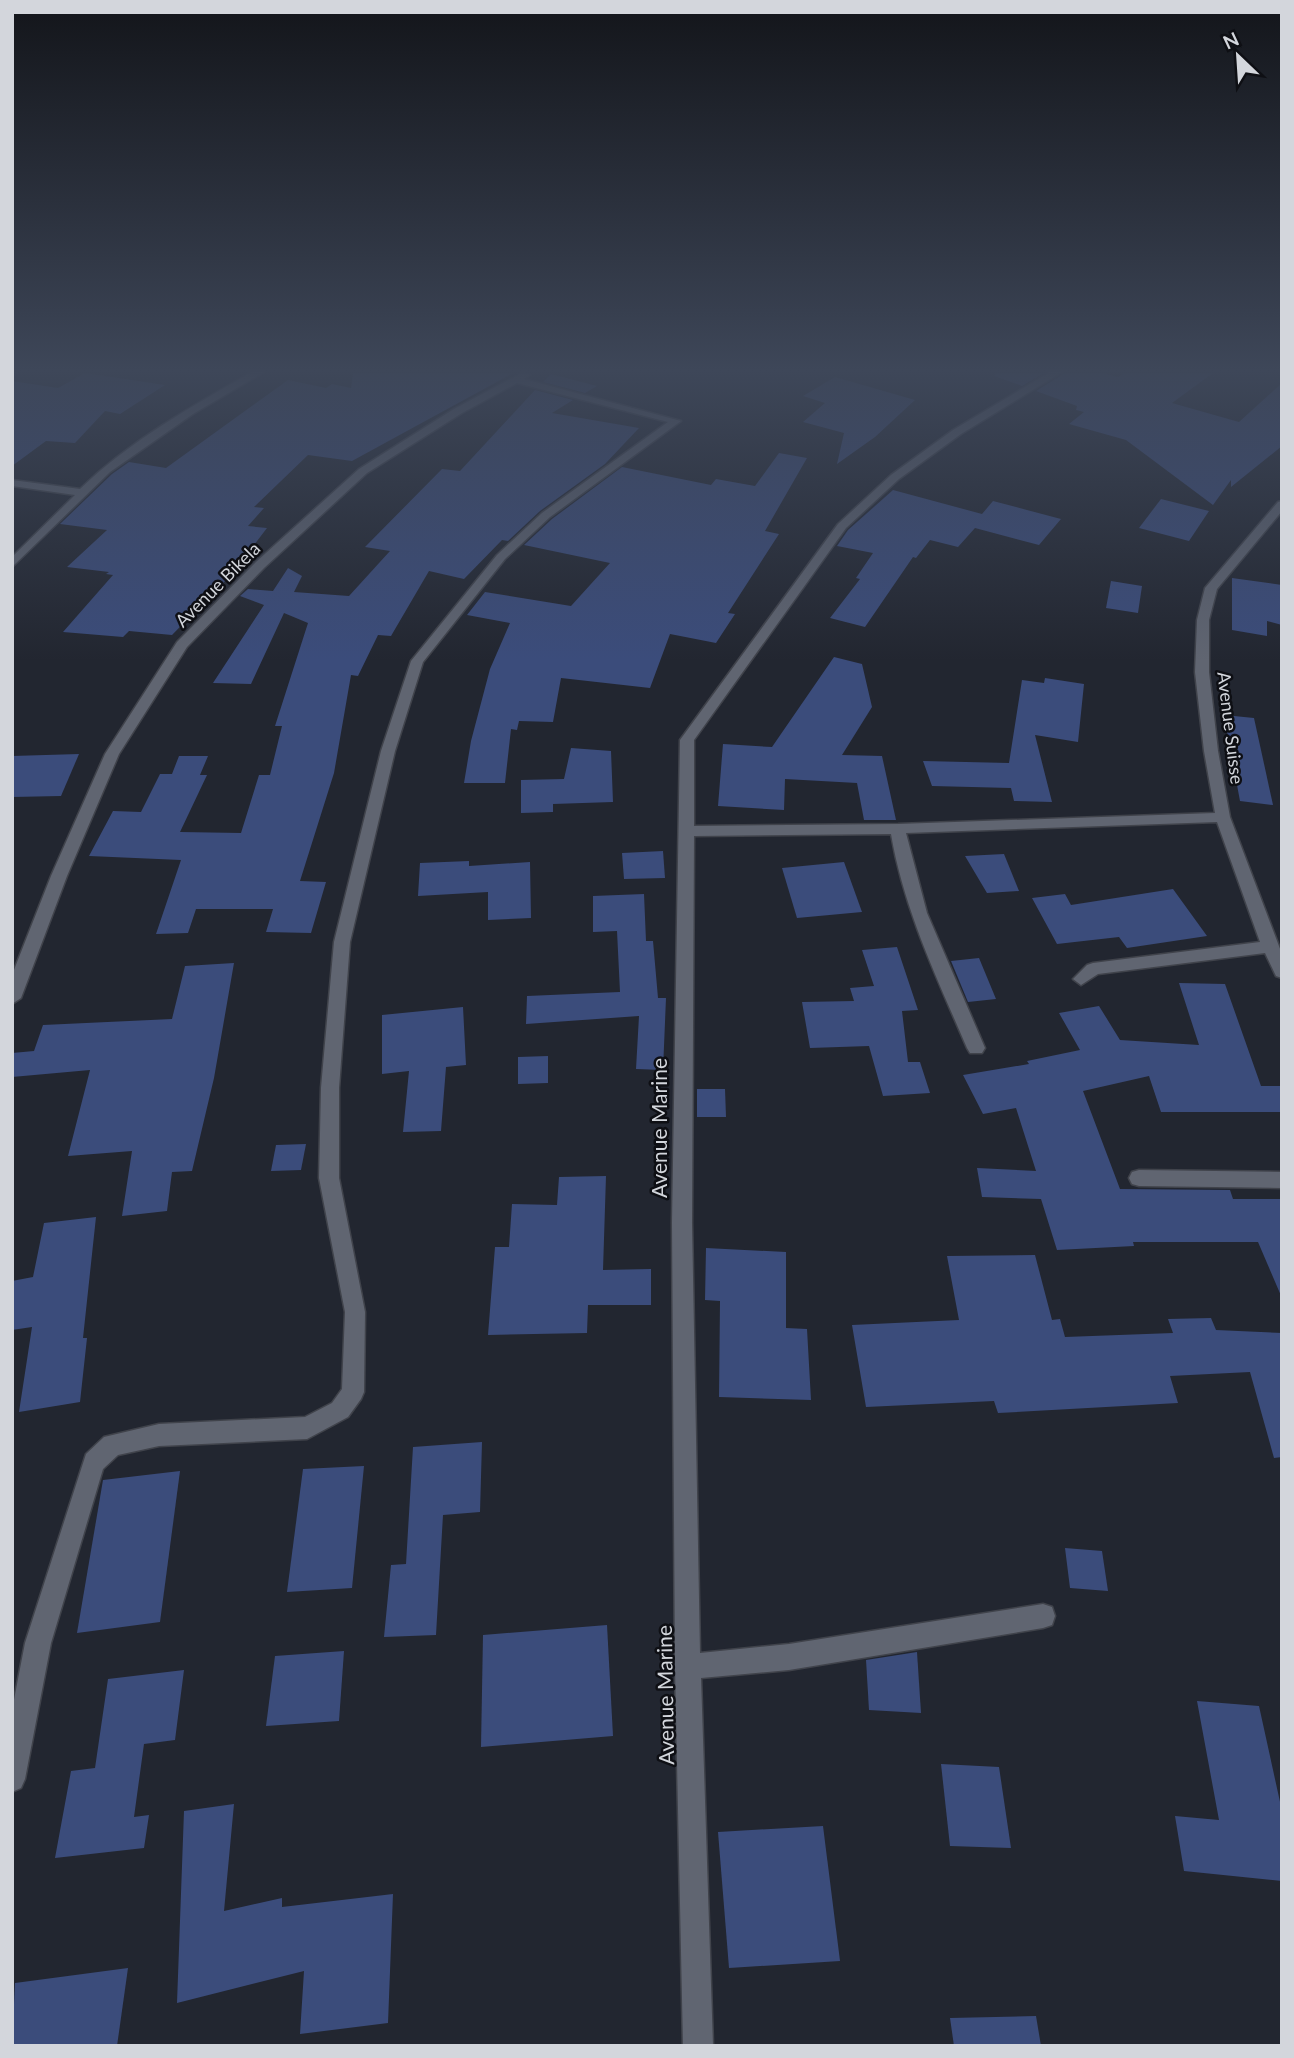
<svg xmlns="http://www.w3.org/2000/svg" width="1294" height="2058" font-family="Lato,sans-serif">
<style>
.building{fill:#3b4c7b}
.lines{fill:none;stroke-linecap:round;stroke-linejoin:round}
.minor-casing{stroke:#40434b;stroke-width:3}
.minor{fill:#606571;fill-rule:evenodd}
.labels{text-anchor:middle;stroke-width:5;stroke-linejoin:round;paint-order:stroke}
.far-street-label{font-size:18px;fill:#d3d6dc;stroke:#0e0f14}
.street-label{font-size:21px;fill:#d3d6dc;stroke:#0e0f14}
</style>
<rect width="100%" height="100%" fill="#222630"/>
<g class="building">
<path d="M 85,373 L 165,385 L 120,414 L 105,411 L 75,443 L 46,441 L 12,466 L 12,381 L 58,388 Z"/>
<path d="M 353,373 L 513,373 L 352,461 L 308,455 L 254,507 L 264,508 L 248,526 L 267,528 L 232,574 L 172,635 L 129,631 L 123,637 L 63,632 L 113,575 L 106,574 L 109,572 L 67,567 L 107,530 L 60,524 L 112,474 L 129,462 L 166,468 L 288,380 L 326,388 L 332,384 L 351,388 Z"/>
<path d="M 995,373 L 1044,373 L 1022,386 L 994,376 Z"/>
<path d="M 1065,373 L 1102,373 L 1118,377 L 1125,373 L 1213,373 L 1172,403 L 1239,422 L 1282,383 L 1282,446 L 1231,487 L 1231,480 L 1213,505 L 1126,440 L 1069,424 L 1084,412 L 1076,410 L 1077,406 L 1036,391 Z"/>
<path d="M 551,374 L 597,386 L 585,393 L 543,382 Z"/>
<path d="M 835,377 L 915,400 L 875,437 L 837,464 L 844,433 L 803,422 L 825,403 L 803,396 Z"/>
<path d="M 535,390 L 573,400 L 552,413 L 639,428 L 605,464 L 540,511 L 508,541 L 502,540 L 464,579 L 429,571 L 391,636 L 378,635 L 358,676 L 351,675 L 334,773 L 300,881 L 326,882 L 311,933 L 266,932 L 273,909 L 196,909 L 188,933 L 156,934 L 181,860 L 89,856 L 113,811 L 141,812 L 160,774 L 172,774 L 179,756 L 208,756 L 200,775 L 207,775 L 180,832 L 241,833 L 259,775 L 270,775 L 282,726 L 275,726 L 308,623 L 284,613 L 251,684 L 213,683 L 264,605 L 240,596 L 248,589 L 273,591 L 288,568 L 302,576 L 294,592 L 349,596 L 390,551 L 365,547 L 442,469 L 460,471 Z"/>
<path d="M 779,453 L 807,458 L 765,531 L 779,534 L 728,613 L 735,614 L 716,643 L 670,634 L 650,688 L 561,678 L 553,722 L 519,721 L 517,730 L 511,729 L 505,783 L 464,783 L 471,741 L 490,669 L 510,623 L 467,615 L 485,592 L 571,606 L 610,563 L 524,545 L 552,519 L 622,467 L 711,485 L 716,479 L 755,486 Z"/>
<path d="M 893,490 L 982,514 L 993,501 L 1061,519 L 1039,545 L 975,528 L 958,547 L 930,540 L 916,558 L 913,557 L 865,627 L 830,618 L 860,579 L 856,578 L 873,553 L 837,546 L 848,530 Z"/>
<path d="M 1161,499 L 1209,511 L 1189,541 L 1139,528 Z"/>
<path d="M 1232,578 L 1282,585 L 1282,625 L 1267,621 L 1267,636 L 1232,630 Z"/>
<path d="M 1111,581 L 1142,586 L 1138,613 L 1106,608 Z"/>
<path d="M 834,657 L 862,664 L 872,707 L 842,755 L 882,756 L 896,820 L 864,820 L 857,783 L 785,779 L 784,810 L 718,806 L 723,744 L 772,747 Z"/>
<path d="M 1045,678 L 1084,684 L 1078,742 L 1035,735 L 1052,802 L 1014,801 L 1011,788 L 932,786 L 923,761 L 1009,763 L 1022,680 L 1044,683 Z"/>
<path d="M 1224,715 L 1254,718 L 1273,805 L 1240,801 Z"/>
<path d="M 571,748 L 611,751 L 613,802 L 553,804 L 553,812 L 521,813 L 521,780 L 564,779 Z"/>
<path d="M 79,754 L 61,796 L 12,797 L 12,756 Z"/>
<path d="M 663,851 L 665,878 L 624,879 L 622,853 Z"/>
<path d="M 1004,854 L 1019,891 L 987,893 L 965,856 Z"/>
<path d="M 469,861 L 469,866 L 530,862 L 531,918 L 488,920 L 488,892 L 418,896 L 420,863 Z"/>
<path d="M 844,862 L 862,912 L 797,918 L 782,868 Z"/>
<path d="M 1173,889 L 1207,936 L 1127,948 L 1119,937 L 1057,944 L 1032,898 L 1065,894 L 1071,905 Z"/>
<path d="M 644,894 L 646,941 L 653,941 L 658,998 L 666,998 L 663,1070 L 636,1069 L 639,1016 L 526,1024 L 527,996 L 620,992 L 617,931 L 593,932 L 593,896 Z"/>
<path d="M 897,947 L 918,1010 L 902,1011 L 908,1062 L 920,1062 L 930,1093 L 883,1096 L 869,1046 L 810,1048 L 802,1002 L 854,1001 L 850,988 L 874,986 L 862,950 Z"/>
<path d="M 979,958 L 996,999 L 968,1002 L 951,961 Z"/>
<path d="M 234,963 L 214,1078 L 192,1171 L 172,1172 L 167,1211 L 122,1216 L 132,1151 L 68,1156 L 90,1070 L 12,1077 L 12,1053 L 34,1051 L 43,1025 L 172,1019 L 185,966 Z"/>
<path d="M 1179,983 L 1225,984 L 1261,1086 L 1282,1086 L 1282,1112 L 1161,1112 L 1149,1076 L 1083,1091 L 1120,1189 L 1230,1190 L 1233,1199 L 1282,1199 L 1282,1298 L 1258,1242 L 1133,1242 L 1134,1246 L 1057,1250 L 1041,1199 L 982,1197 L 977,1168 L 1036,1171 L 1016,1108 L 983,1114 L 963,1075 L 1029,1064 L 1027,1061 L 1080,1050 L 1059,1013 L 1099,1006 L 1120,1040 L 1199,1045 Z"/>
<path d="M 463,1007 L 466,1065 L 446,1067 L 441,1131 L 403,1132 L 409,1071 L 382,1074 L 382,1015 Z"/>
<path d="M 548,1056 L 548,1083 L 518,1084 L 518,1057 Z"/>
<path d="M 697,1089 L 725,1089 L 726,1117 L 697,1117 Z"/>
<path d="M 306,1144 L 301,1170 L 271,1171 L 276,1145 Z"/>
<path d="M 606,1176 L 603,1270 L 651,1269 L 651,1305 L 588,1305 L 587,1333 L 488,1335 L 495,1247 L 509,1247 L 512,1204 L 557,1205 L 559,1177 Z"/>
<path d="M 96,1217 L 83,1338 L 87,1338 L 80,1402 L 19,1412 L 32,1327 L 12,1330 L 12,1281 L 33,1277 L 44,1223 Z"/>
<path d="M 706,1248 L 786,1252 L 786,1328 L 807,1329 L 811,1400 L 719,1397 L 720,1301 L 705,1300 Z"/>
<path d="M 1035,1255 L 1052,1320 L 1060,1319 L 1065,1337 L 1173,1333 L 1168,1319 L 1211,1318 L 1216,1330 L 1282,1333 L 1282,1457 L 1274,1458 L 1250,1372 L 1170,1376 L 1178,1403 L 998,1413 L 994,1401 L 866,1407 L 852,1325 L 959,1320 L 947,1256 Z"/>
<path d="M 482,1442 L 480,1512 L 443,1515 L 436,1635 L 384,1637 L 391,1565 L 406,1564 L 413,1447 Z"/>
<path d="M 364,1466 L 352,1588 L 287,1592 L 303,1469 Z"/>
<path d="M 180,1471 L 160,1622 L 77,1633 L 103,1480 Z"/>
<path d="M 1065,1548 L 1102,1551 L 1108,1591 L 1070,1588 Z"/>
<path d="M 607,1625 L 613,1736 L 481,1747 L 483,1635 Z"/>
<path d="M 344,1651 L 339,1721 L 266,1726 L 275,1656 Z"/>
<path d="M 917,1652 L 921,1713 L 869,1710 L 866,1660 Z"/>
<path d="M 184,1670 L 175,1740 L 144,1744 L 134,1817 L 149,1815 L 144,1848 L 55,1858 L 71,1771 L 95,1768 L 108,1679 Z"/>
<path d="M 1197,1701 L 1259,1706 L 1282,1811 L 1282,1881 L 1184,1871 L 1175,1816 L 1219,1820 Z"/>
<path d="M 941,1764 L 999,1767 L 1011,1848 L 950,1846 Z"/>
<path d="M 234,1804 L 224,1911 L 282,1898 L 282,1907 L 393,1894 L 388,2023 L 300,2034 L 304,1971 L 177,2003 L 184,1811 Z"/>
<path d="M 823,1826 L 840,1961 L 729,1968 L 718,1832 Z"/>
<path d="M 128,1968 L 117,2046 L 12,2046 L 15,1983 Z"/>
<path d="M 1036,2016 L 1041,2046 L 954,2046 L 950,2018 Z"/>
</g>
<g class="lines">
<g class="minor-casing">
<g id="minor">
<path d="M 12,372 L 17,372 L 17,373 L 12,376 Z"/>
<path d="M 252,372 L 264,372 L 193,414 L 110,472 L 12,567 L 12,557 L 75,495 L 12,486 L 12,480 L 80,489 C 130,441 192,406 252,372 Z"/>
<path d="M 1050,372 L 1062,372 L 961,434 L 899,479 L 846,528 L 694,740 L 694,826 L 898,824 L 1215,813 L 1204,751 L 1195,672 L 1197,620 L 1205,588 L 1278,502 L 1282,501 L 1282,511 L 1217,589 L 1209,620 L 1209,672 L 1218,751 L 1230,817 L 1282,954 L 1282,978 L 1276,976 L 1265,953 L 1098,974 L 1081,985 L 1073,979 L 1087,965 L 1093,963 L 1260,942 L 1217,822 L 906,833 L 927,913 L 985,1048 L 982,1053 L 970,1053 L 967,1048 C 937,978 904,910 891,834 L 694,836 L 692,1223 L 700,1653 L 789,1644 L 1043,1604 L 1052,1607 L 1055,1616 L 1052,1625 L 1043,1628 L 789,1670 L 701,1678 L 713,2046 L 683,2046 L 675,1667 L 672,1223 L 680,740 L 838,524 L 891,475 L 953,430 Z"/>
<path d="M 522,373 L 530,375 L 524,379 L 681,421 L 550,517 L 505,559 L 423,662 L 395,751 L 350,942 L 339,1088 L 339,1178 L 365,1312 L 364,1392 L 361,1399 L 348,1417 L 307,1439 L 159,1446 L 118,1455 L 103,1469 L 51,1643 L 25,1779 L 21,1788 L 12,1792 L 12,1710 L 25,1643 L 86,1454 L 104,1437 L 159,1424 L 305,1417 L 332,1403 L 342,1389 L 345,1312 L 319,1178 L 321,1088 L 334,942 L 381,751 L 411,661 L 497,555 L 542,513 L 668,422 L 517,383 L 462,413 L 367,473 L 264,568 L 187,647 L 119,754 L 67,876 L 21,998 L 12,1004 L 12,975 L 51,876 L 105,754 L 177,642 L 256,562 L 359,469 L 454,409 Z"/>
<path d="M 1139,1170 L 1282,1172 L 1282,1188 L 1139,1186 L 1132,1184 L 1129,1178 L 1132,1172 Z"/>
</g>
</g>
<use href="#minor" class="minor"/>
</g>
<linearGradient id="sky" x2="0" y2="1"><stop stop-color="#13151a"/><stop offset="0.56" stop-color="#3e4759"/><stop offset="1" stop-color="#3e4759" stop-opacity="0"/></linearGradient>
<rect width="1294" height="661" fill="url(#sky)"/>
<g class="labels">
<g class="far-street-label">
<text transform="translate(218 585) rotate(-45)" y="6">Avenue Bikela</text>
<text transform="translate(1230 728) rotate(83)" y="6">Avenue Suisse</text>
</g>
<g class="street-label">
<text transform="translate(660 1128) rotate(-90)" y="7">Avenue Marine</text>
<text transform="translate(666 1695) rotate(-91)" y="7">Avenue Marine</text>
</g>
</g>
<rect width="1294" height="2058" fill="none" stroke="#d3d6dc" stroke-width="28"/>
<g transform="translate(1238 56) rotate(335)" stroke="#0e0f14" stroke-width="5" paint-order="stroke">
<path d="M0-5L12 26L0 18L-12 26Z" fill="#d3d6dc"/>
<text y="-10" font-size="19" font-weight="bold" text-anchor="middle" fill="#d3d6dc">N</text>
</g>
</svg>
